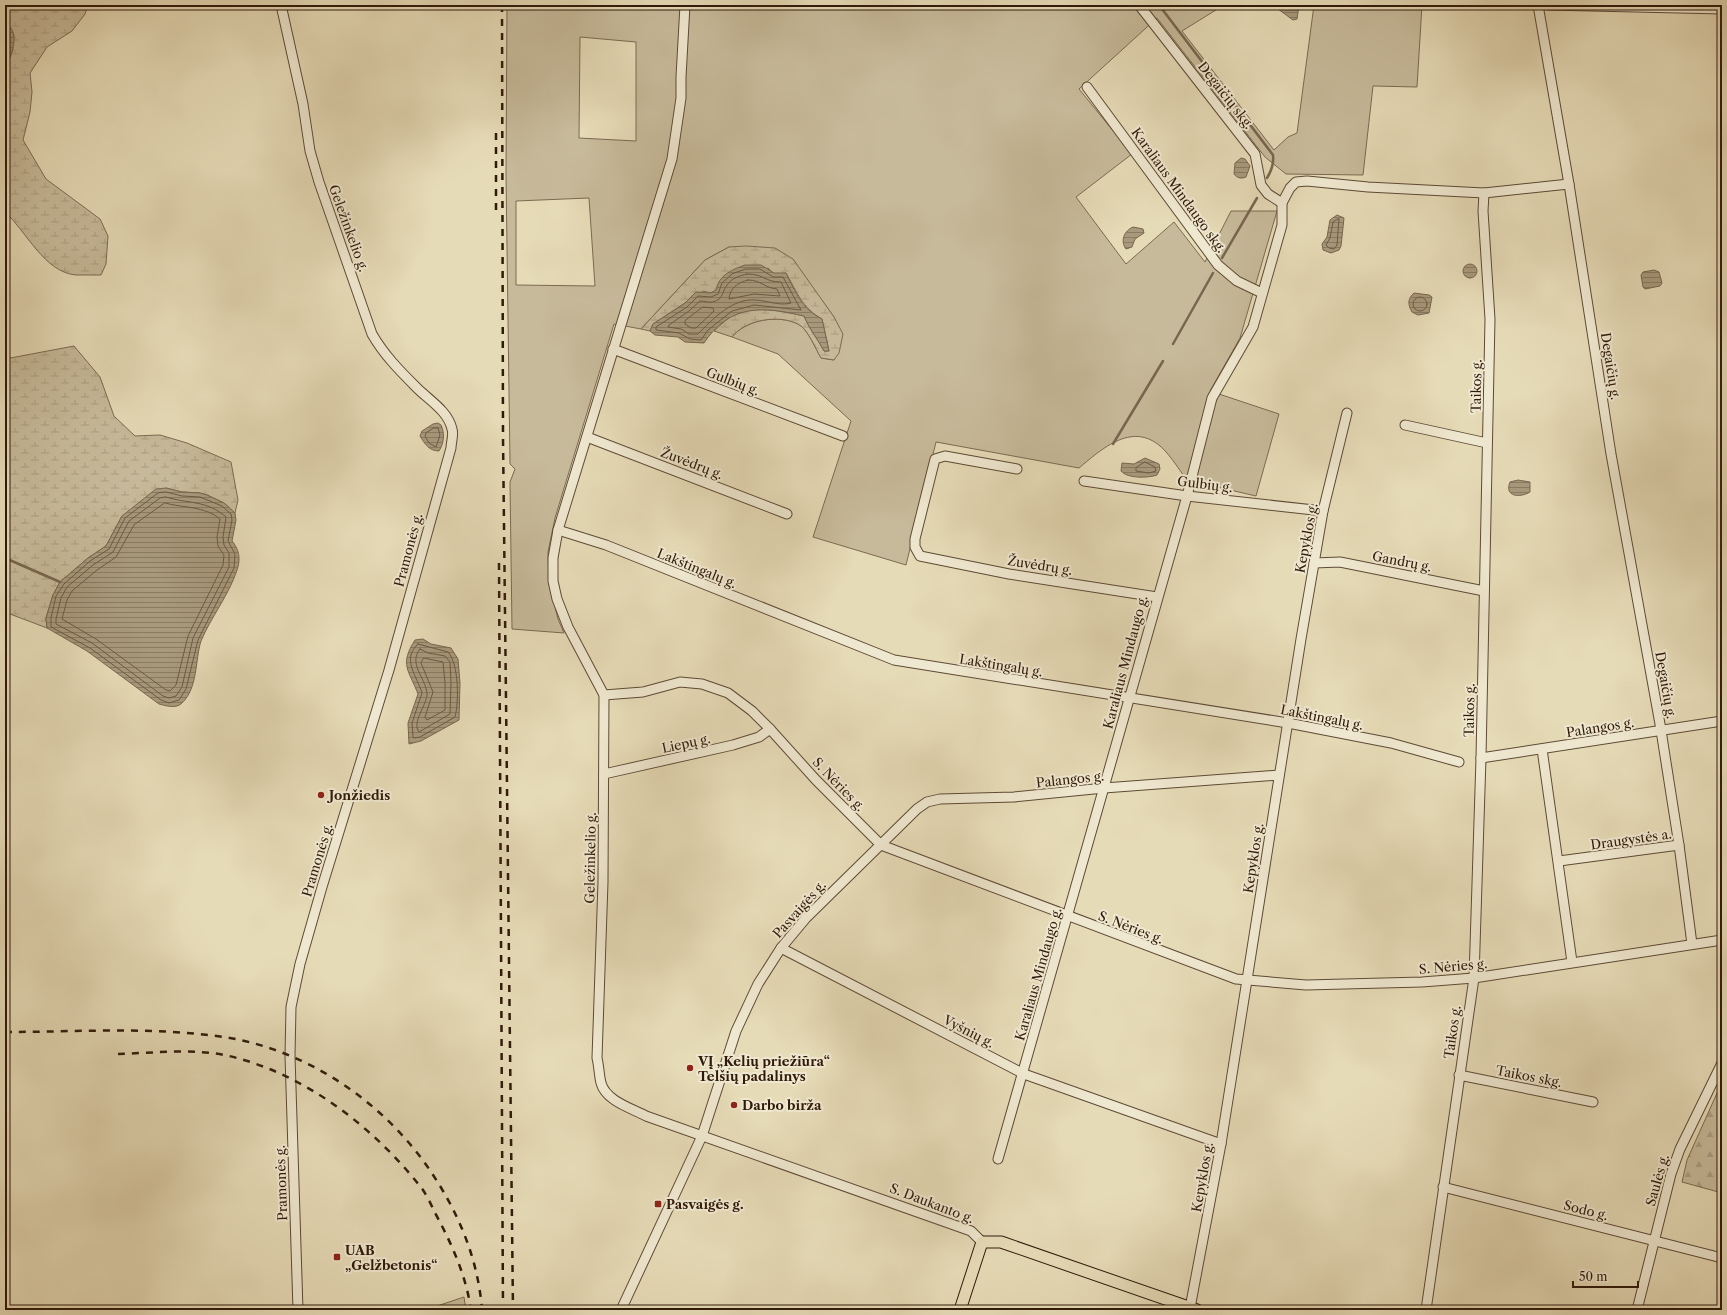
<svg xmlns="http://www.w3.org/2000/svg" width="1727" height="1315" font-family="'Libre Caslon Text',serif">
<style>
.green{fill:#c7ba9a;stroke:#7c6a52;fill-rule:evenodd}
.forest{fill:url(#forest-firs);stroke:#7c6a52}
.wetland{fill:url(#wetland-marsh);stroke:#7c6a52}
.water{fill:url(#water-rules);stroke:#78664e}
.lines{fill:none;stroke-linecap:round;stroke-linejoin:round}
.shore{stroke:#6c5a43;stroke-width:1}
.stream{stroke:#78664e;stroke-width:2.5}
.minor-casing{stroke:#5e4a35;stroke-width:11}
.major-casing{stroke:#301a0a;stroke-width:13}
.minor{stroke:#efe8d0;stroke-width:9}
.major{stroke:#e6dbb7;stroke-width:11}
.rail{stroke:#301a0a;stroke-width:2.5;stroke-dasharray:7 7;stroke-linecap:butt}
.poi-dot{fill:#8f2418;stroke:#efe8d0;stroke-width:1.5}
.labels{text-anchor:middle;stroke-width:4;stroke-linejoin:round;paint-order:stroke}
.street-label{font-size:13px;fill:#301a0a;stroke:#efe8d0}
.poi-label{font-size:13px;font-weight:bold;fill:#301a0a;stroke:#efe8d0;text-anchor:start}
</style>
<defs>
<pattern id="forest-firs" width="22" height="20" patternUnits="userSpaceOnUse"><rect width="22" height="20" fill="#c7ba9a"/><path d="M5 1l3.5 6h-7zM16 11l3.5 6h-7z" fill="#ab9f83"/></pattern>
<pattern id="wetland-marsh" width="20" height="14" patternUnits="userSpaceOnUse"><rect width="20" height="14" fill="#c7ba9a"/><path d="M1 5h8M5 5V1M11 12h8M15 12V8" fill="none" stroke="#ab9f83"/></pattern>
<pattern id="water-rules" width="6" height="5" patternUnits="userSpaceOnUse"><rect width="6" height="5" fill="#a8997c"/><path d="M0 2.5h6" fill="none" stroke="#897c64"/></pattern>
</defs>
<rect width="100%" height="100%" fill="#e6dbb7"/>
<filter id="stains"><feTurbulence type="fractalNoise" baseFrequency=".005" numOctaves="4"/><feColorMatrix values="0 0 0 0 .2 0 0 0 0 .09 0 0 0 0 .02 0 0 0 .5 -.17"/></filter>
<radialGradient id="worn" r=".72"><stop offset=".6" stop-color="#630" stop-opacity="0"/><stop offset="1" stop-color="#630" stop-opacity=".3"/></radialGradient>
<g class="green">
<path d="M 507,5 L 1224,5 L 1182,31 L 1274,150 L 1288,137 L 1297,133 L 1314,5 L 1422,5 L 1417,87 L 1373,86 L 1363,175 L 1286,174 L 1265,157 L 1157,18 L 1079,89 L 1132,154 L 1076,197 L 1126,264 L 1174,222 L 1205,262 L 1231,211 L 1277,211 L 1240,338 L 1210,391 L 1279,414 L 1256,496 L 1187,480 C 1180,471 1174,461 1167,453 C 1137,418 1105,446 1079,468 L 936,442 L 906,565 L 813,537 L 851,421 L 778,354 L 732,337 C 745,320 778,314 798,324 C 808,329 815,348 821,358 L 834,360 L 834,317 L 792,259 L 729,247 L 705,260 L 641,329 L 614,324 L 555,518 L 548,552 L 549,583 L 558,619 L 564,633 L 512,629 L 510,482 L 515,469 L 510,464 L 506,173 ZM 580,37 L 636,42 L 636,141 L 579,138 ZM 589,198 L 595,286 L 516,285 L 516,201 Z"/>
<path d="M 464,1297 L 466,1310 L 425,1310 Z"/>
</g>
<path class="forest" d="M 1722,1082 L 1722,1193 L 1682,1182 L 1687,1160 Z"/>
<g class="wetland">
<path d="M 5,5 L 88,5 L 85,14 L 72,31 L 47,47 L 30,73 L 32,92 L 30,112 L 23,140 L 46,179 L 100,219 L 108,236 L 106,264 L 101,275 C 93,275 84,275 76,275 C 44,272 27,232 5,212 L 5,69 L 13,50 L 9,25 L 5,23 Z"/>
<path d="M 746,246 L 775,248 L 793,259 L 834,317 L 843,334 L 839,353 L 834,360 L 821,358 C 815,348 808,329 798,324 C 778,314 745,320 732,337 L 714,331 C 720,326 726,319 733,315 C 754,305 782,311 804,316 C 809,329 818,339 824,351 L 829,351 L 822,319 C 802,308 797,292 786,273 L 774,274 L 768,268 L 711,293 L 703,291 L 653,324 L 650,331 L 641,329 L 705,260 L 729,247 Z"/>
<path d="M 74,346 L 100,377 L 114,416 L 135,436 L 160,435 L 187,443 L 231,462 L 238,500 L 235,513 L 224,503 L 207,495 L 200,493 L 182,492 L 166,488 L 122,516 L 106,546 L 88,558 L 60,582 L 53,595 L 46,618 L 47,628 L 10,614 L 5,615 L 5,359 Z"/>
</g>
<g class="water">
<path d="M 1279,5 L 1299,5 L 1297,19 L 1293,20 L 1278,9 L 1277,7 Z"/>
<path d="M 5,23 C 22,32 11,56 5,69 Z"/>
<path d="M 1241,158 L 1245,159 L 1250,166 L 1246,177 C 1241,179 1237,178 1234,174 L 1235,163 Z"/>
<path d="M 1337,215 L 1344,218 L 1341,246 L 1339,250 L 1331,253 L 1323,250 L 1322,244 L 1327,237 L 1330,220 Z"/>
<path d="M 1133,227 L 1143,229 L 1144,233 L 1135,239 L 1132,247 L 1126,249 C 1120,241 1124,231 1133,227 Z"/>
<circle cx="1470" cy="271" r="7"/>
<path d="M 745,265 L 761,265 L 774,273 L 786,273 C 796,293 801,308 822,319 L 829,351 L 824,351 C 818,339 809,329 804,316 C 762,306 730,304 704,343 L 685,342 L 678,337 L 655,335 L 650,331 L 653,324 L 684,304 L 696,292 L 711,293 L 716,290 C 719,275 731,270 745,265 Z"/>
<path d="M 1654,270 L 1659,272 L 1662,283 L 1660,286 L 1645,289 L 1643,287 L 1641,275 L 1643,272 Z"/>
<path d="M 1414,293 L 1429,295 L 1432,297 L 1429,313 L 1418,315 L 1412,312 C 1408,305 1407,299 1414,293 Z"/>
<path d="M 438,423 L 441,425 C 445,434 444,443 439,451 C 429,451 425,444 420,436 L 422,431 L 433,424 Z"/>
<path d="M 1145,458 L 1159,464 L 1160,469 L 1157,475 C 1148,478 1128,479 1121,471 L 1122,463 L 1134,464 Z"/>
<path d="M 1518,480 L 1530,482 L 1530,492 C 1520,498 1504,497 1510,482 Z"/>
<path d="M 166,488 L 182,492 L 200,493 L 207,495 L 224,503 L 235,513 L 236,520 L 232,541 C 239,549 241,559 237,570 C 229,595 211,617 201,641 C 195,660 198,688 182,703 C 176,709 167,706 159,704 L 87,651 L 47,628 L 46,618 L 53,595 L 60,582 L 88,558 L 106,546 L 122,516 L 156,489 Z"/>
<path d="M 423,639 L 431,644 L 451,648 L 458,659 L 460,683 L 459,720 L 421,741 L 409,744 L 408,723 L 418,694 C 409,670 399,665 415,640 Z"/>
</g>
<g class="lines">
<g class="shore">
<path d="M 1339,219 L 1337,245 L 1334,249 L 1329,248 L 1326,245 L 1330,238 L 1333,222 Z"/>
<path d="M 746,269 L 760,269 L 773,277 L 783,277 L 801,310 L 754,305 L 732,311 L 708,330 L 701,340 L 690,339 L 679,333 L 656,330 L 656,327 L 687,307 L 698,296 L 711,297 L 718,294 L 722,283 L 732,274 Z"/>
<path d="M 747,274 C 765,274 764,282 781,282 L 791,303 C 781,306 767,301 756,300 C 732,298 713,319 698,334 L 689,334 L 681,329 L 668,327 L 669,325 L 689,311 L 700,301 C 705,301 709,303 713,302 C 724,299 722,291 727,285 C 732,278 739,276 747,274 Z"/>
<path d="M 748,280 C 762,280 764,288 777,289 L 780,296 L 754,294 L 729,299 C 730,288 737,283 748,280 Z"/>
<circle cx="1420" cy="304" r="7"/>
<path d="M 703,307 L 713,308 L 714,311 L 696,328 L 691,328 L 685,324 L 685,321 Z"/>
<path d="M 434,428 L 438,428 L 440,435 L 436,447 L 429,443 L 425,436 L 426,433 Z"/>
<path d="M 1145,462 L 1155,467 L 1156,471 L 1149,473 L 1136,471 L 1136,468 Z"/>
<path d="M 166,492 L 182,496 L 200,497 L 222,506 L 231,514 L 232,520 L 228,541 L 235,554 L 234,568 L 198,640 L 186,689 L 179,700 L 169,703 L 161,700 L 90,648 L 51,627 L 51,618 L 56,596 L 64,584 L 90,561 L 109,549 L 125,518 L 158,493 Z"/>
<path d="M 166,497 C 188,504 207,500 226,517 L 223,537 L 224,545 L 229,553 L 229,567 L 193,638 L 182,687 L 176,696 L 169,698 L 163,696 L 92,643 L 56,624 L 56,619 L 61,598 L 67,587 L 93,565 L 113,552 L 129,521 L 160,498 Z"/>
<path d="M 165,503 C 183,508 205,506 220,519 L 217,537 L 218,546 L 224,555 L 223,565 L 188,636 L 176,685 L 170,691 L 166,690 L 96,639 L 62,619 L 67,600 L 72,591 L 97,570 L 116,557 L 134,525 Z"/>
<path d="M 418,644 L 448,652 C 459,664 459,702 455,717 L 420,737 L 414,738 L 413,737 L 412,723 L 422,693 C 417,676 401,659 418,644 Z"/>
<path d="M 420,649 L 428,653 L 445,656 L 450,662 L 451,683 L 450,714 L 419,732 C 411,722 428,704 427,693 C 425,677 408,664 420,649 Z"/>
<path d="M 424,658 L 443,662 L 445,683 L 445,710 L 427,720 L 425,717 L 433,692 L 421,663 Z"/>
</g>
<g class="stream">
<path d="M 1159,5 L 1273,155 C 1274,164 1272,170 1267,178"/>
<path d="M 1222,258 L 1257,198"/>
<path d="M 1173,344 L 1213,273"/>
<path d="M 1113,444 L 1163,361"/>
<path d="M 5,558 L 60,582"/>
</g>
<g class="minor-casing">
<g id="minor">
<path d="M 281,5 L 303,104 L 310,151 L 319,182 L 372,334 C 384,355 400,371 417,388 C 429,400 448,411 452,429 C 454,435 451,442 451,448 L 389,670 L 322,887 L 300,964 L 291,1007 L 290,1056 L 298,1310"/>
<path d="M 685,5 L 681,77 L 681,98 L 672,159 L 558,530 L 553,558 L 553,581 L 557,599 L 568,627 L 604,695 L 603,882 L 597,1058 C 599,1066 599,1075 601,1083 C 606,1101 631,1108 646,1116 L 971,1231 L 982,1242"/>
<path d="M 1139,5 L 1255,154 L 1261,185 L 1268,194 L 1282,203"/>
<path d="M 1538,5 L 1569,184 L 1611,454 L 1660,724 L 1679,845"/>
<path d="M 1548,5 L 1722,9"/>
<path d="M 1087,87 L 1218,265 L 1237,281 L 1262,293"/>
<path d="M 613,349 L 843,436"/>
<path d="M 1405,425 L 1487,443"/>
<path d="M 587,437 L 787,514"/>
<path d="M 1017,469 L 945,456 L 935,459 L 915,539 L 915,547 L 920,556 L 1009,574 L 1157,597"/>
<path d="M 1084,481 L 1187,496 L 1323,511"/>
<path d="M 558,530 L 606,545 L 894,660 L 1288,723 L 1391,743 L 1459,762"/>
<path d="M 1314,563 L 1340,562 L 1484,591"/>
<path d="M 604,695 L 643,692 L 680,682 L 702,684 L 728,693 L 752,711 L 770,729 L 816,780 L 881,845 L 1236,979 L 1306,985 L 1422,982 L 1474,978 L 1722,940"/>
<path d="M 1542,749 L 1572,962"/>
<path d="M 1481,758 L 1722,721"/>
<path d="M 604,774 L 733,745 L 759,737 L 770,729"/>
<path d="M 1559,861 L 1679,845 L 1692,944"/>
<path d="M 781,948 L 1024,1074 L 1221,1144"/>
<path d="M 1459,1075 L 1593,1102"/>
<path d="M 998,1159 L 1187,496 L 1212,398 L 1253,327 L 1282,225 L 1282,203 L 1290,188 L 1296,182 L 1307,181 L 1368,187 L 1484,193"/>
<path d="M 1443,1187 L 1722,1258"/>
<path d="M 1190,1308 L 1221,1144 L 1301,639 L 1323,511 L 1347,413"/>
<path d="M 621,1310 L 702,1136 L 736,1031 L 758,984 L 781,948 L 806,918 L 917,809 L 927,802 L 940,799 L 1014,797 L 1104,788 L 1279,775"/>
<path d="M 1426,1310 L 1474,978 L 1481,758 L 1490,319 L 1483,211 L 1484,193 L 1569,184"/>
<path d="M 1637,1310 L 1671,1174 L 1680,1149 L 1722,1063"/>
</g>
</g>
<g class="major-casing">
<path id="major" d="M 960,1310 L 982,1242 L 1001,1242 L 1197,1310"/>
</g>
<use href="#minor" class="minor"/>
<use href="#major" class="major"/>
<g class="rail">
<path d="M 502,5 L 503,438 L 513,1310"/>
<path d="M 496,133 L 496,217"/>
<path d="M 499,563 L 503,1310"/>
<path d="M 5,1032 C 79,1032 156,1026 230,1038 C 309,1052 381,1101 427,1166 C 457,1209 478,1257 482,1310"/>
<path d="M 118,1054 C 154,1053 194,1048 229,1056 C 306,1074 376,1129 423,1190 C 427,1196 431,1204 434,1211 C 451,1242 466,1275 471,1310"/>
</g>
</g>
<g class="poi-dot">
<circle cx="321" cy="795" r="4"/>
<circle cx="690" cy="1068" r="4"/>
<circle cx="734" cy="1105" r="4"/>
<rect x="654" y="1200" width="8" height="8" rx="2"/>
<rect x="333" y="1253" width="8" height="8" rx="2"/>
</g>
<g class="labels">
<g class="street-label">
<text transform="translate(1226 95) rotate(52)" y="5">Degaičių skg.</text>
<text transform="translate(1179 190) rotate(54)" y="5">Karaliaus Mindaugo skg.</text>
<text transform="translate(349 228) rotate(70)" y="5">Geležinkelio g.</text>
<text transform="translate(1611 366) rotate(81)" y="5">Degaičių g.</text>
<text transform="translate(733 381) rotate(21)" y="5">Gulbių g.</text>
<text transform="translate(1476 386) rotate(-89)" y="5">Taikos g.</text>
<text transform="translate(692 463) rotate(21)" y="5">Žuvėdrų g.</text>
<text transform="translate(1205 484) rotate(7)" y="5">Gulbių g.</text>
<text transform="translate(1306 538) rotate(-79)" y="5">Kepyklos g.</text>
<text transform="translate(408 550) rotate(-75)" y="5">Pramonės g.</text>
<text transform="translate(1402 561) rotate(11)" y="5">Gandrų g.</text>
<text transform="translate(1040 565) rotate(9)" y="5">Žuvėdrų g.</text>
<text transform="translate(697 568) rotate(22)" y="5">Lakštingalų g.</text>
<text transform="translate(1125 662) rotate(-75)" y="5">Karaliaus Mindaugo g.</text>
<text transform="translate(1001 665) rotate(9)" y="5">Lakštingalų g.</text>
<text transform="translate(1666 685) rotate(80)" y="5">Degaičių g.</text>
<text transform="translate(1469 710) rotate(-89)" y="5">Taikos g.</text>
<text transform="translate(1322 717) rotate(11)" y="5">Lakštingalų g.</text>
<text transform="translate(1600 727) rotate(-9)" y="5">Palangos g.</text>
<text transform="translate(686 743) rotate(-12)" y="5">Liepų g.</text>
<text transform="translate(1070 779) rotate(-6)" y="5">Palangos g.</text>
<text transform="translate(839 784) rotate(46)" y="5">S. Nėries g.</text>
<text transform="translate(1631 839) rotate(-8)" y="5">Draugystės a.</text>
<text transform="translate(590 858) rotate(-89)" y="5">Geležinkelio g.</text>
<text transform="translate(1253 858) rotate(-81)" y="5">Kepyklos g.</text>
<text transform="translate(317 860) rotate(-73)" y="5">Pramonės g.</text>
<text transform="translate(799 909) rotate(-48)" y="5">Pasvaigės g.</text>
<text transform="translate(1131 927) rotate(21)" y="5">S. Nėries g.</text>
<text transform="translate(1453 966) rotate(-5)" y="5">S. Nėries g.</text>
<text transform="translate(1038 974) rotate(-74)" y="5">Karaliaus Mindaugo g.</text>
<text transform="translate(969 1031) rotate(27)" y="5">Vyšnių g.</text>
<text transform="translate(1452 1032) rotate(-82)" y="5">Taikos g.</text>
<text transform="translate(1529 1076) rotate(11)" y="5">Taikos skg.</text>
<text transform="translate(1202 1177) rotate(-80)" y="5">Kepyklos g.</text>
<text transform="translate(1657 1180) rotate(-74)" y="5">Saulės g.</text>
<text transform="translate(281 1183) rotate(-92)" y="5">Pramonės g.</text>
<text transform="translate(932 1203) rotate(21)" y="5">S. Daukanto g.</text>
<text transform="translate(1586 1210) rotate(14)" y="5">Sodo g.</text>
</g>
<g class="poi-label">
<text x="329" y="800">Jonžiedis</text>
<text x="698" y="1066">VĮ „Kelių priežiūra“<tspan x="698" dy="15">Telšių padalinys</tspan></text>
<text x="742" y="1110">Darbo birža</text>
<text x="666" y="1209">Pasvaigės g.</text>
<text x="345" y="1255">UAB<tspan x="345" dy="15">„Gelžbetonis“</tspan></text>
</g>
</g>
<rect width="1727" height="1315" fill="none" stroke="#e6dbb7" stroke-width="20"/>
<rect x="6" y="6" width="1715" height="1303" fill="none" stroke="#301a0a" stroke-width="2"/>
<rect x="10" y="10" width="1707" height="1295" fill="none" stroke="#301a0a"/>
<path d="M1573 1281v6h65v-6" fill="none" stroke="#301a0a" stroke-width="2"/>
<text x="1579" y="1281" font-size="12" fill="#301a0a" stroke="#efe8d0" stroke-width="3" paint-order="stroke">50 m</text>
<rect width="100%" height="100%" filter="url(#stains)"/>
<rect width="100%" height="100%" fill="url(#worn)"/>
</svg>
